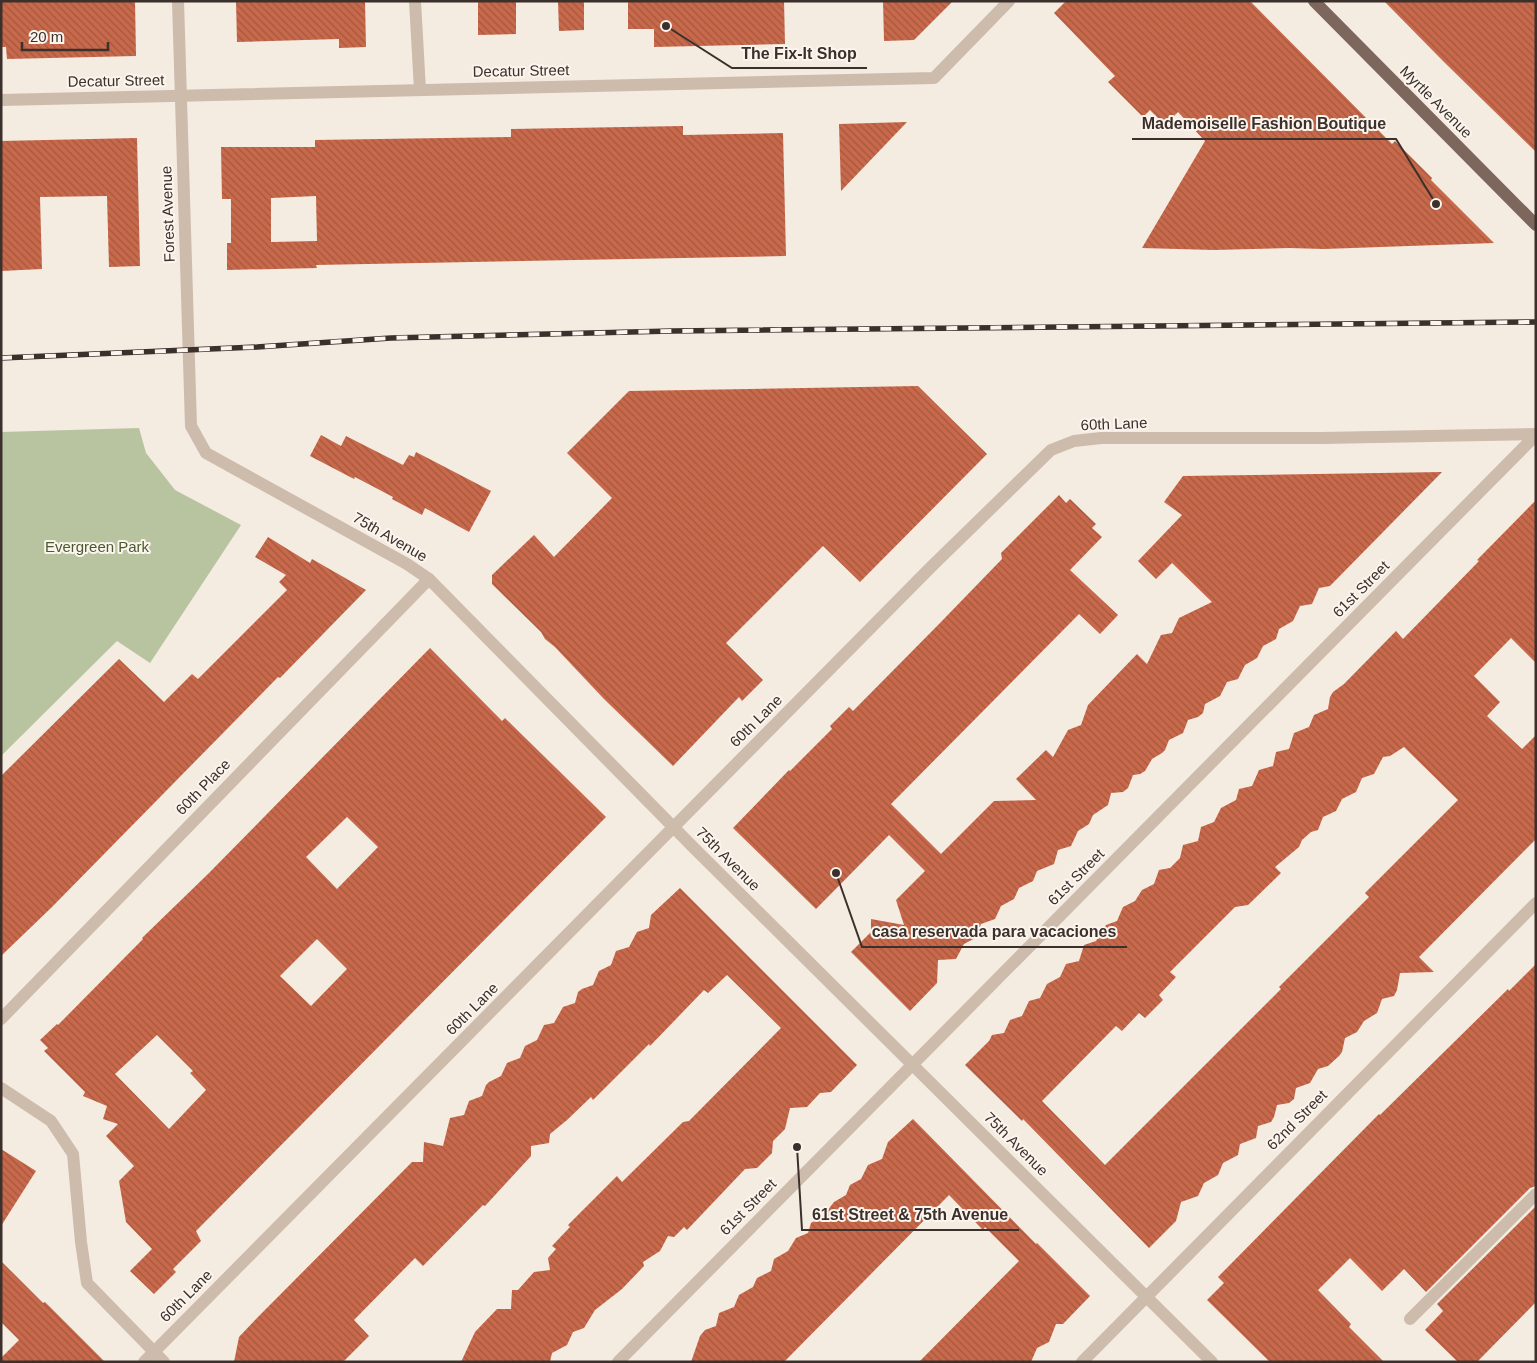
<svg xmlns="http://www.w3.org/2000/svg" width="1537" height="1363" font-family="Arial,sans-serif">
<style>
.park{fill:#b8c4a0}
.building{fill:url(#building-back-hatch);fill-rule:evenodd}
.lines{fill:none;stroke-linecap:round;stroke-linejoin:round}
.lane{stroke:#cdbbac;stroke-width:12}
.street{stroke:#cdbbac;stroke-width:12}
.primary{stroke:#7d675c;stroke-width:12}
.rail-casing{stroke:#3b302b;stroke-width:5.5}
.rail{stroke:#fbf5ee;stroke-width:4;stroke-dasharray:11;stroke-linecap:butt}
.labels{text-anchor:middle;stroke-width:4;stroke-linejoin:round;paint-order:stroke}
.street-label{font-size:15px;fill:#3b302b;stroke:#fbf5ee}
.park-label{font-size:15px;fill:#4a5a2e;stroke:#fbf5ee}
.leader{fill:none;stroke:#3b302b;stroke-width:2}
.callout-dot{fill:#3b302b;stroke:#fbf5ee;stroke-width:2}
.callout-label{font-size:16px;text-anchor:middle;font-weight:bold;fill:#3b302b;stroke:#fbf5ee;stroke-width:4;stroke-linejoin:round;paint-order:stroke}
</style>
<defs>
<pattern id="building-back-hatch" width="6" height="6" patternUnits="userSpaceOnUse" patternTransform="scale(1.25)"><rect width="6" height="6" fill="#c8694b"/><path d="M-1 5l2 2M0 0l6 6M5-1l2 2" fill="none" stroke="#a4573f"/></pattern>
</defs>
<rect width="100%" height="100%" fill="#f4ebe1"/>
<path class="park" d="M 139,428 L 146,453 L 175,490 L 241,525 L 150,663 L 117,641 L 1,756 L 1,432 Z"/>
<g class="building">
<path d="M 5,1 L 135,1 L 136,56 L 7,59 L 6,47 L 1,47 L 1,2 Z"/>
<path d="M 236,1 L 365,1 L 366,47 L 339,48 L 339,39 L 237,42 Z"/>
<path d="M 478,1 L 516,1 L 516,34 L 478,35 Z"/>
<path d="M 558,1 L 584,1 L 584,30 L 559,31 Z"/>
<path d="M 628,1 L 784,1 L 785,44 L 654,47 L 654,29 L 628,29 Z"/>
<path d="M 883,1 L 953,1 L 914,40 L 884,41 Z"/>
<path d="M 1066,1 L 1250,1 L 1392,144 L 1395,141 L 1432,178 L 1431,180 L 1494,243 L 1324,249 L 1289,248 L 1214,250 L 1142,248 L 1205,141 L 1178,112 L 1165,125 L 1150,110 L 1143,117 L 1108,82 L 1115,76 L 1054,13 Z"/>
<path d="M 1384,1 L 1536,1 L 1536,152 L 1443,61 Z"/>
<path d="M 907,122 L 841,191 L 839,124 Z"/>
<path d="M 683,126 L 683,135 L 783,133 L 786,256 L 316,265 L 317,268 L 227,270 L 227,243 L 231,243 L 231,199 L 222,199 L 221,147 L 315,147 L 315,140 L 511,137 L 511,129 ZM 316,196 L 317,241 L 271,242 L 271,198 Z"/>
<path d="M 137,138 L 140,266 L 109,267 L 107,196 L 40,197 L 42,269 L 1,271 L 1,141 Z"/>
<path d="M 918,386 L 987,454 L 860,582 L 823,546 L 726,643 L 763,680 L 742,701 L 739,697 L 673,766 L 604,699 L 555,647 L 545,639 L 541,632 L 492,584 L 492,575 L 534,535 L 554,557 L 612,498 L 567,453 L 629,391 Z"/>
<path d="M 321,435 L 341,446 L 346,436 L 403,465 L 409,455 L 414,457 L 416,452 L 491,491 L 469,532 L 425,508 L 422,515 L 392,499 L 393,497 L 355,477 L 354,479 L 310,456 Z"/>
<path d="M 1442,472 L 1330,586 L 1319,588 L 1312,604 L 1300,606 L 1293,621 L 1279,629 L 1276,639 L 1263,646 L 1257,658 L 1245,665 L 1238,679 L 1227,682 L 1220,696 L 1205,704 L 1203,713 L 1198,717 L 1188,720 L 1183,733 L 1169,740 L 1165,750 L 1162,753 L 1152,759 L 1145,771 L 1140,774 L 1133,775 L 1128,788 L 1123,792 L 1111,793 L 1108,805 L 1093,815 L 1089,824 L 1078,831 L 1071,846 L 1058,850 L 1054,864 L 1037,871 L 1033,881 L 1019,888 L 1014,899 L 1001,906 L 995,919 L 981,924 L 977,937 L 964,944 L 956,959 L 938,960 L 937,983 L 910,1011 L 851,952 L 871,932 L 871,919 L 904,925 L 896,900 L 925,871 L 889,835 L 816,909 L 733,828 L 789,770 L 790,771 L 832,729 L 830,726 L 849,707 L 853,711 L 940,623 L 1002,559 L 1001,553 L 1059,495 L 1066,503 L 1070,499 L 1096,524 L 1092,528 L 1102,537 L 1070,570 L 1118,615 L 1100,634 L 1079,614 L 891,804 L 941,854 L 994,801 L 1036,800 L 1016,779 L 1046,750 L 1053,757 L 1068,730 L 1081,725 L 1088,705 L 1137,654 L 1147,664 L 1161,635 L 1172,633 L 1179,618 L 1212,602 L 1172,563 L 1156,579 L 1138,561 L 1182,515 L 1164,502 L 1183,476 Z"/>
<path d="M 1536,500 L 1536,663 L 1511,638 L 1474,676 L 1500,702 L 1487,716 L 1522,749 L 1536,735 L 1536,839 L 1419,957 L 1434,972 L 1400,973 L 1397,990 L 1394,996 L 1382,999 L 1377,1013 L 1364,1021 L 1357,1032 L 1345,1038 L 1342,1052 L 1339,1056 L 1328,1066 L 1318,1069 L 1310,1083 L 1296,1088 L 1294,1099 L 1289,1103 L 1277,1105 L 1274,1117 L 1271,1122 L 1258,1126 L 1256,1138 L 1240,1144 L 1238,1155 L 1223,1163 L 1218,1175 L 1204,1183 L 1198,1196 L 1181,1202 L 1176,1221 L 1149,1248 L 1023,1119 L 1022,1121 L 965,1065 L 989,1041 L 992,1035 L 1004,1033 L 1010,1020 L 1022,1016 L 1029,1001 L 1040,998 L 1047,984 L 1060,977 L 1066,964 L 1079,961 L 1084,945 L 1096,941 L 1106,925 L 1117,921 L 1123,907 L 1135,901 L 1142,890 L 1154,884 L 1159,870 L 1170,868 L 1180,858 L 1183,845 L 1198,841 L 1201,827 L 1214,822 L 1221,808 L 1236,800 L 1239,789 L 1252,786 L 1259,770 L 1273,766 L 1276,752 L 1289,749 L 1294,733 L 1309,727 L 1314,715 L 1328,709 L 1330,697 L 1333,692 L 1344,684 L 1396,631 L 1403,639 L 1479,561 L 1477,560 ZM 1404,747 L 1458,800 L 1365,893 L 1369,897 L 1279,987 L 1281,989 L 1105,1165 L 1042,1101 L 1116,1026 L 1122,1031 L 1139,1013 L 1145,1018 L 1163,1000 L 1159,995 L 1176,977 L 1170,972 L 1235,907 L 1248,905 L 1281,873 L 1275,867 L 1299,847 L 1302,840 L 1311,832 L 1318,830 L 1323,817 L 1336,811 L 1342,799 L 1356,792 L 1362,778 L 1374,774 L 1383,757 L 1390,756 Z"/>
<path d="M 268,537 L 310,563 L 312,559 L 366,590 L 280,678 L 278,677 L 52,907 L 1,956 L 1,776 L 119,659 L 164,702 L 192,674 L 198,679 L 287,590 L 279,582 L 286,575 L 255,557 Z"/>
<path d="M 430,648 L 502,721 L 505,718 L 606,817 L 196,1231 L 201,1241 L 173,1269 L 176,1272 L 154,1294 L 130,1271 L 152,1249 L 126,1222 L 119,1181 L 134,1166 L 106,1136 L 118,1124 L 103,1119 L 107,1106 L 83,1096 L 85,1092 L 44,1051 L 48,1048 L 40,1040 L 57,1024 L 58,1025 L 143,939 L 142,938 L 209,873 ZM 347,817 L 378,847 L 337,889 L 306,857 ZM 317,939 L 347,969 L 311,1006 L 280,976 ZM 157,1035 L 193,1071 L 190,1073 L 206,1090 L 169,1129 L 115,1074 Z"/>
<path d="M 680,888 L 857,1065 L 831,1092 L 820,1093 L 807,1107 L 790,1108 L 785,1129 L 773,1141 L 772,1153 L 757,1168 L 745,1169 L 687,1230 L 684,1227 L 674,1237 L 668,1236 L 660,1251 L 643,1262 L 644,1266 L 622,1289 L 595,1310 L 584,1328 L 573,1332 L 567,1345 L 552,1353 L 550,1362 L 461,1362 L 475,1332 L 497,1309 L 511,1309 L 512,1290 L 518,1290 L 534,1272 L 550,1270 L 548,1258 L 556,1249 L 552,1246 L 570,1227 L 568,1225 L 617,1176 L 622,1182 L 683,1122 L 689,1121 L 781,1028 L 727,975 L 708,993 L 704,990 L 650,1046 L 649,1044 L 593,1100 L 591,1097 L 567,1120 L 550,1134 L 549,1143 L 531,1146 L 531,1156 L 485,1206 L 483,1205 L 423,1266 L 415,1258 L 354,1320 L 369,1336 L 343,1362 L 234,1362 L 239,1337 L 257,1318 L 412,1162 L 423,1162 L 424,1142 L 443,1146 L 450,1118 L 464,1115 L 469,1101 L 482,1096 L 486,1085 L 489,1082 L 501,1076 L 507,1063 L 520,1058 L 525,1046 L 537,1040 L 544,1025 L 554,1023 L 563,1007 L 575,1003 L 578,992 L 582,989 L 593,985 L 599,971 L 611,965 L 616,951 L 629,947 L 637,932 L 649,928 L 651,915 Z"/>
<path d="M 1536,964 L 1536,1186 L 1530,1188 L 1426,1292 L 1404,1269 L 1382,1291 L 1350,1258 L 1318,1290 L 1351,1324 L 1349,1327 L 1384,1362 L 1270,1362 L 1207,1300 L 1224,1283 L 1218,1277 L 1379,1114 L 1380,1115 L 1508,989 L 1509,991 Z"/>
<path d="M 913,1119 L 1036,1244 L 1037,1243 L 1090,1296 L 1063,1324 L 1056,1324 L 1049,1342 L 1037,1348 L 1031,1362 L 919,1362 L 1019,1261 L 985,1227 L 983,1230 L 949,1195 L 784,1362 L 691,1362 L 700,1336 L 705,1330 L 716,1326 L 719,1313 L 734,1307 L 739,1295 L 753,1287 L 757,1278 L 771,1271 L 774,1259 L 788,1251 L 796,1238 L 808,1233 L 811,1223 L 824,1215 L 834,1202 L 846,1195 L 850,1185 L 861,1179 L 868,1165 L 882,1159 L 888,1142 Z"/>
<path d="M 1,1149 L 36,1171 L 1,1226 Z"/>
<path d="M 1536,1206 L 1536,1302 L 1477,1362 L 1458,1362 L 1425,1330 L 1443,1311 L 1437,1304 Z"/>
<path d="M 1,1261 L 43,1303 L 45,1302 L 105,1362 L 1,1362 L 1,1358 L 19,1340 L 1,1322 Z"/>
</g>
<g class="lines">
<g class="lane">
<path d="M 415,1 L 420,90"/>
<path d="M 1410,1319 L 1536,1194"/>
</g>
<g class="street">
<path d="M 178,1 L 191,426 L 206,453 L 407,564 L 429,579 L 694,848 L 1212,1362"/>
<path d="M 1,100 L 934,78 L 1009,1"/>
<path d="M 1,1019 L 429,579"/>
<path d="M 1,1088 L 51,1121 L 73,1154 L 81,1242 L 87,1283 L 164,1362"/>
<path d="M 144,1362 L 932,566 L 1051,450 L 1074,441 L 1101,438 L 1322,438 L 1536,434"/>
<path d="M 618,1362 L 1536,435"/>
<path d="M 1082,1362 L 1536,903"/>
</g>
<path class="primary" d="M 1314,1 L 1536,225"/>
<g class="rail-casing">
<path id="rail" d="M 1,358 L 257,347 L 391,338 L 672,331 L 1536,322"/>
</g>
<use href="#rail" class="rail"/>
</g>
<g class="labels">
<g class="street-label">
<text transform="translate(521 71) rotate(-1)" y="5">Decatur Street</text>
<text transform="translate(116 81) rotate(-1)" y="5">Decatur Street</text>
<text transform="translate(1436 102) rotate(45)" y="5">Myrtle Avenue</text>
<text transform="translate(168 214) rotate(-92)" y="5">Forest Avenue</text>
<text transform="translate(1114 424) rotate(-2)" y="5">60th Lane</text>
<text transform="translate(390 537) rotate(30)" y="5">75th Avenue</text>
<text transform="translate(1361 589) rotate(-45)" y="5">61st Street</text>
<text transform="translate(756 721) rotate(-45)" y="5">60th Lane</text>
<text transform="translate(203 787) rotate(-46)" y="5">60th Place</text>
<text transform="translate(728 859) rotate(45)" y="5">75th Avenue</text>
<text transform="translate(1076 877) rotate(-45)" y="5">61st Street</text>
<text transform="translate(472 1009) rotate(-45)" y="5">60th Lane</text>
<text transform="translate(1297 1120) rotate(-45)" y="5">62nd Street</text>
<text transform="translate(1016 1144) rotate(45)" y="5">75th Avenue</text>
<text transform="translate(748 1207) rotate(-45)" y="5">61st Street</text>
<text transform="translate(186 1296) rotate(-45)" y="5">60th Lane</text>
</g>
<g class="park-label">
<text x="97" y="552">Evergreen Park</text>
</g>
</g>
<path class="leader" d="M666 26L732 68H867M1436 204L1396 139H1132M836 873L862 947H1127M797 1147L802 1230H1019"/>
<g class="callout-dot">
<circle cx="666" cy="26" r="5"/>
<circle cx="1436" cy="204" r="5"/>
<circle cx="836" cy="873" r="5"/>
<circle cx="797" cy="1147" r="5"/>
</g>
<g class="callout-label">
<text x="799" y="59">The Fix-It Shop</text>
<text x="1264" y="129">Mademoiselle Fashion Boutique</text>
<text x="994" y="937">casa reservada para vacaciones</text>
<text x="910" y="1220">61st Street &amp; 75th Avenue</text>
</g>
<rect width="1537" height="1363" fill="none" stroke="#3b302b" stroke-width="5"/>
<path d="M22 42v8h86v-8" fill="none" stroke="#3b302b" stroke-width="2.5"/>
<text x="30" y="42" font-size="15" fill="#3b302b" stroke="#fbf5ee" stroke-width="4" paint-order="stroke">20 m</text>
</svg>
